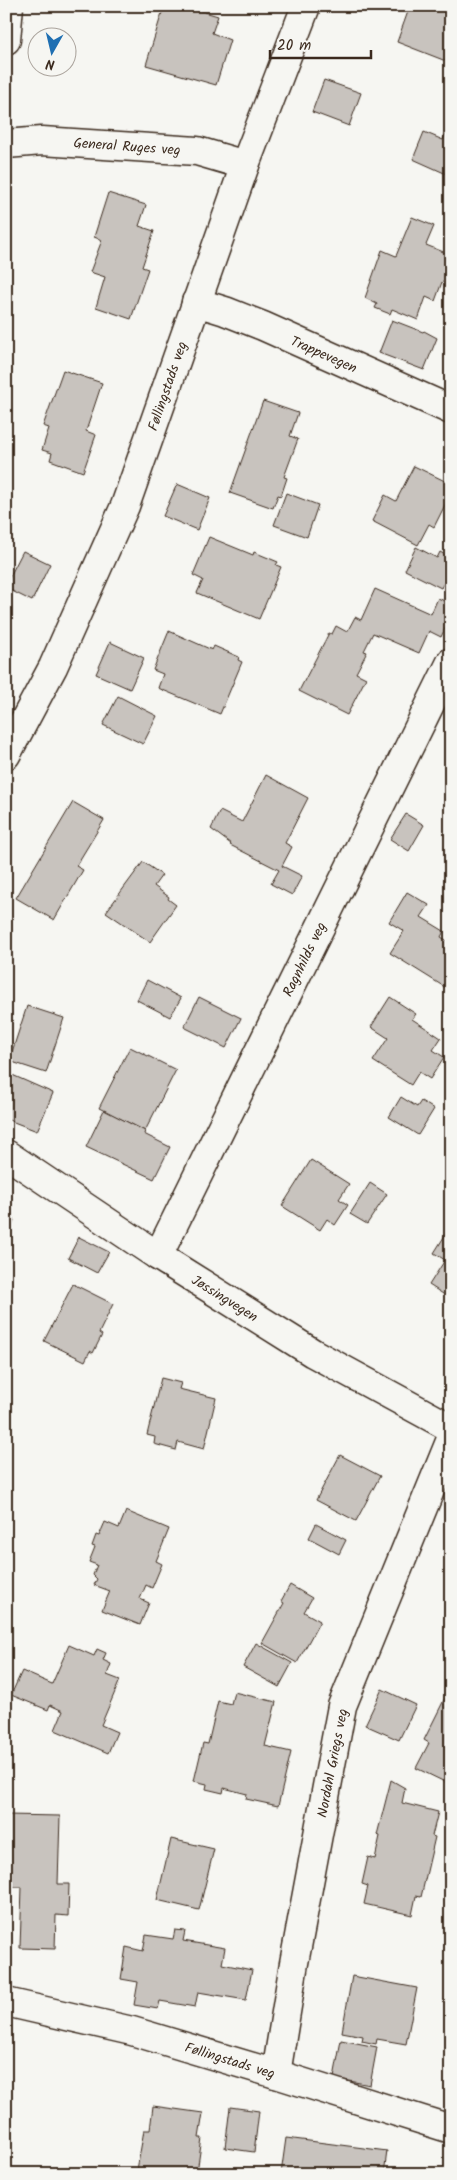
<svg xmlns="http://www.w3.org/2000/svg" width="457" height="2180" font-family="Kalam,sans-serif">
<style>
.building{fill:#c8c3be;stroke:#3b2a1e}
.lines{fill:none;stroke-linecap:round;stroke-linejoin:round}
.minor-casing{stroke:#3b2a1e;stroke-width:31}
.minor{stroke:#f6f6f2;stroke-width:28}
.labels{text-anchor:middle;stroke-width:5;stroke-linejoin:round;paint-order:stroke}
.street-label{font-size:14px;fill:#3b2a1e;stroke:#f6f6f2}
</style>
<rect width="100%" height="100%" fill="#f6f6f2"/>
<filter id="ink" filterUnits="userSpaceOnUse"><feTurbulence type="fractalNoise" baseFrequency=".02" numOctaves="2"/><feDisplacementMap in="SourceGraphic" scale="10" xChannelSelector="R" yChannelSelector="G"/><feConvolveMatrix kernelMatrix="1 2 1 2 8 2 1 2 1" color-interpolation-filters="sRGB"/></filter>
<g filter="url(#ink)">
<g class="building">
<path d="M 164,6 L 185,6 L 218,16 L 212,33 L 230,40 L 216,85 L 146,65 Z"/>
<path d="M 410,6 L 451,6 L 451,63 L 397,42 Z"/>
<path d="M 324,80 L 361,93 L 349,126 L 312,112 Z"/>
<path d="M 451,120 L 451,176 L 413,159 L 424,132 L 443,140 Z"/>
<path d="M 108,193 L 146,205 L 139,226 L 154,231 L 142,267 L 148,269 L 131,319 L 96,307 L 105,277 L 90,272 L 102,240 L 94,237 Z"/>
<path d="M 412,217 L 434,226 L 426,245 L 451,255 L 451,277 L 448,284 L 442,282 L 435,301 L 426,297 L 418,320 L 392,309 L 390,314 L 375,308 L 377,304 L 365,298 L 382,250 L 396,256 Z"/>
<path d="M 392,320 L 423,332 L 424,331 L 437,338 L 424,370 L 379,353 Z"/>
<path d="M 63,370 L 102,383 L 86,431 L 96,435 L 83,472 L 50,460 L 52,453 L 42,450 L 49,428 L 43,426 Z"/>
<path d="M 263,401 L 298,413 L 290,436 L 298,439 L 284,477 L 287,478 L 281,496 L 278,495 L 273,508 L 230,493 Z"/>
<path d="M 414,466 L 451,484 L 451,493 L 434,527 L 429,524 L 418,545 L 372,521 L 385,495 L 396,501 Z"/>
<path d="M 177,484 L 210,498 L 197,530 L 163,516 Z"/>
<path d="M 286,493 L 318,505 L 307,537 L 274,525 Z"/>
<path d="M 209,537 L 253,555 L 254,552 L 278,562 L 276,565 L 281,567 L 259,619 L 197,593 L 203,580 L 193,575 Z"/>
<path d="M 416,547 L 437,558 L 440,552 L 451,558 L 451,570 L 441,588 L 405,570 Z"/>
<path d="M 23,551 L 50,564 L 32,601 L 6,588 L 6,584 Z"/>
<path d="M 375,589 L 431,614 L 438,598 L 451,604 L 451,616 L 441,637 L 429,631 L 419,653 L 373,633 L 364,651 L 367,652 L 356,673 L 366,678 L 347,715 L 299,691 L 329,633 L 332,634 L 336,626 L 347,632 L 355,617 L 361,620 Z"/>
<path d="M 169,631 L 212,650 L 214,646 L 239,657 L 238,660 L 242,662 L 220,714 L 158,688 L 163,674 L 153,670 Z"/>
<path d="M 110,642 L 144,658 L 130,689 L 96,674 Z"/>
<path d="M 118,696 L 157,716 L 143,744 L 103,725 Z"/>
<path d="M 266,775 L 308,798 L 285,843 L 292,847 L 282,866 L 302,876 L 292,895 L 271,884 L 279,870 L 230,845 L 231,844 L 211,829 L 220,811 L 242,822 Z"/>
<path d="M 73,802 L 104,820 L 76,866 L 83,870 L 54,920 L 16,898 Z"/>
<path d="M 406,814 L 424,825 L 409,851 L 390,839 Z"/>
<path d="M 143,862 L 162,875 L 154,886 L 169,897 L 168,899 L 176,905 L 150,942 L 106,912 Z"/>
<path d="M 407,892 L 429,905 L 421,917 L 444,931 L 441,937 L 451,943 L 451,991 L 390,953 L 404,931 L 389,922 Z"/>
<path d="M 147,980 L 181,998 L 170,1017 L 137,1000 Z"/>
<path d="M 199,997 L 241,1018 L 226,1048 L 184,1027 Z"/>
<path d="M 390,997 L 416,1014 L 412,1019 L 441,1038 L 433,1050 L 444,1057 L 430,1079 L 419,1072 L 411,1085 L 373,1061 L 388,1038 L 371,1027 Z"/>
<path d="M 27,1006 L 64,1018 L 46,1073 L 9,1061 Z"/>
<path d="M 130,1047 L 176,1070 L 145,1131 L 99,1108 Z"/>
<path d="M 10,1074 L 53,1093 L 37,1131 L 6,1119 L 6,1084 Z"/>
<path d="M 401,1097 L 417,1107 L 421,1101 L 434,1109 L 418,1135 L 389,1117 Z"/>
<path d="M 104,1110 L 145,1131 L 144,1134 L 170,1147 L 154,1179 L 86,1147 Z"/>
<path d="M 311,1160 L 349,1184 L 339,1199 L 348,1205 L 335,1225 L 327,1219 L 320,1230 L 282,1206 Z"/>
<path d="M 370,1183 L 387,1194 L 367,1224 L 350,1214 Z"/>
<path d="M 6,1218 L 14,1220 L 6,1248 Z"/>
<path d="M 449,1229 L 451,1230 L 451,1299 L 429,1285 L 445,1260 L 434,1253 Z"/>
<path d="M 79,1237 L 109,1252 L 97,1273 L 68,1258 Z"/>
<path d="M 73,1284 L 113,1304 L 99,1333 L 102,1335 L 93,1353 L 90,1351 L 85,1361 L 44,1341 Z"/>
<path d="M 161,1378 L 181,1383 L 179,1389 L 216,1398 L 204,1449 L 178,1442 L 176,1450 L 154,1444 L 155,1437 L 147,1435 Z"/>
<path d="M 340,1455 L 380,1476 L 356,1521 L 316,1500 Z"/>
<path d="M 126,1511 L 169,1529 L 156,1561 L 162,1564 L 152,1588 L 146,1585 L 140,1599 L 149,1603 L 140,1625 L 102,1610 L 110,1591 L 94,1585 L 97,1579 L 93,1575 L 97,1565 L 89,1562 L 95,1547 L 92,1546 L 96,1535 L 99,1536 L 105,1522 L 119,1528 Z"/>
<path d="M 316,1524 L 346,1540 L 339,1554 L 309,1538 Z"/>
<path d="M 290,1585 L 312,1598 L 304,1612 L 320,1621 L 297,1663 L 262,1643 L 284,1603 L 281,1601 Z"/>
<path d="M 256,1643 L 292,1663 L 279,1687 L 243,1667 Z"/>
<path d="M 69,1645 L 94,1656 L 97,1649 L 106,1653 L 103,1660 L 111,1664 L 107,1675 L 120,1680 L 101,1725 L 117,1732 L 108,1753 L 55,1730 L 63,1711 L 50,1705 L 48,1710 L 11,1695 L 22,1671 L 52,1684 Z"/>
<path d="M 382,1689 L 416,1705 L 399,1740 L 365,1725 Z"/>
<path d="M 234,1692 L 276,1702 L 265,1746 L 291,1752 L 278,1806 L 246,1799 L 247,1794 L 224,1788 L 223,1793 L 206,1789 L 207,1784 L 194,1781 L 203,1743 L 208,1744 L 218,1701 L 231,1704 Z"/>
<path d="M 448,1692 L 451,1693 L 451,1780 L 449,1784 L 416,1768 L 429,1743 L 424,1740 Z"/>
<path d="M 391,1780 L 405,1788 L 402,1803 L 438,1812 L 432,1836 L 435,1837 L 421,1897 L 416,1896 L 412,1915 L 364,1904 L 368,1886 L 362,1884 L 368,1857 L 375,1859 L 380,1836 L 377,1835 Z"/>
<path d="M 6,1815 L 60,1816 L 58,1884 L 69,1884 L 68,1916 L 56,1915 L 55,1949 L 20,1948 L 22,1887 L 6,1887 Z"/>
<path d="M 171,1839 L 214,1849 L 199,1910 L 157,1900 Z"/>
<path d="M 6,1922 L 9,1922 L 8,1965 L 6,1965 Z"/>
<path d="M 175,1930 L 185,1931 L 183,1941 L 225,1948 L 222,1964 L 252,1970 L 246,2000 L 198,1992 L 195,2007 L 160,2001 L 158,2009 L 134,2005 L 138,1982 L 121,1979 L 126,1947 L 143,1951 L 146,1935 L 173,1939 Z"/>
<path d="M 352,1976 L 417,1988 L 406,2044 L 377,2039 L 376,2044 L 362,2041 L 363,2036 L 342,2032 Z"/>
<path d="M 341,2040 L 377,2047 L 370,2085 L 334,2078 Z"/>
<path d="M 153,2106 L 203,2113 L 199,2138 L 202,2138 L 197,2172 L 200,2174 L 133,2174 L 134,2169 L 137,2170 L 144,2130 L 150,2130 Z"/>
<path d="M 230,2107 L 259,2111 L 254,2152 L 225,2148 Z"/>
<path d="M 286,2138 L 387,2151 L 384,2174 L 281,2174 Z"/>
</g>
<g class="lines">
<g class="minor-casing">
<g id="minor">
<path d="M 6,40 L 9,6"/>
<path d="M 6,144 L 42,141 L 197,151 L 245,165"/>
<path d="M 196,302 L 225,311 L 263,326 L 451,410"/>
<path d="M 6,755 L 53,667 L 125,506 L 245,165 L 306,6"/>
<path d="M 6,1154 L 158,1256 L 313,1353 L 451,1428"/>
<path d="M 158,1256 L 451,662"/>
<path d="M 6,2002 L 132,2031 L 276,2074 L 451,2129"/>
<path d="M 276,2074 L 294,1963 L 342,1706 L 451,1439"/>
</g>
</g>
<use href="#minor" class="minor"/>
</g>
</g>
<g class="labels">
<g class="street-label">
<text transform="translate(127 146) rotate(4)" y="5">General Ruges veg</text>
<text transform="translate(324 354) rotate(24)" y="5">Trappevegen</text>
<text transform="translate(167 386) rotate(-71)" y="5">Føllingstads veg</text>
<text transform="translate(304 959) rotate(-64)" y="5">Ragnhilds veg</text>
<text transform="translate(225 1298) rotate(32)" y="5">Jøssingvegen</text>
<text transform="translate(332 1763) rotate(-79)" y="5">Nordahl Griegs veg</text>
<text transform="translate(230 2060) rotate(17)" y="5">Føllingstads veg</text>
</g>
</g>
<rect width="457" height="2180" fill="none" stroke="#f6f6f2" stroke-width="25"/>
<rect x="12" y="12" width="432" height="2155" fill="none" stroke="#3b2a1e" stroke-width="2" filter="url(#ink)"/>
<g transform="translate(52 52) rotate(188)"><circle r="24" fill="#f6f6f2" stroke="#aba49d"/>
<path d="M0-4L9 19L0 12L-9 19Z" fill="#1f6fb2"/>
<text y="-8" font-size="14" font-weight="bold" text-anchor="middle" fill="#3b2a1e">N</text>
</g>
<path d="M270 50v8h101v-8" fill="none" stroke="#3b2a1e" stroke-width="2.5"/>
<text x="277" y="50" font-size="15" fill="#3b2a1e" stroke="#f6f6f2" stroke-width="4" paint-order="stroke">20 m</text>
</svg>
